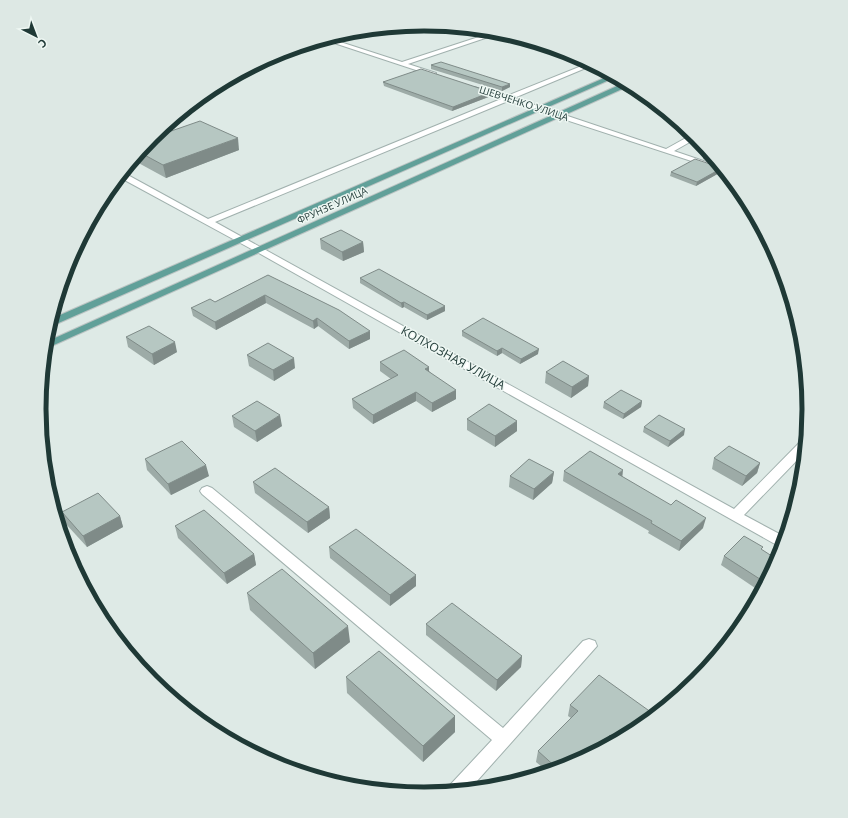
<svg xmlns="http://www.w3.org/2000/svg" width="848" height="818" font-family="'Open Sans',sans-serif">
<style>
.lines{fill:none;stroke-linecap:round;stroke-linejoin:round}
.minor-casing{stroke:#a1b1ae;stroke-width:2}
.major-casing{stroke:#bcc4c3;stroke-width:2}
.minor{fill:#fff;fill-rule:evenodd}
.major{fill:#61a099;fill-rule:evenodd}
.wall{fill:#9daba7}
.shaded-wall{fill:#7f8b88}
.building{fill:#b6c7c2;stroke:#7f8b88}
.labels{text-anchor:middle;stroke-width:3;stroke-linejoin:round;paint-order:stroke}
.far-street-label{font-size:10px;fill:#1f3936;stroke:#eef7f3}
.street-label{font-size:12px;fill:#1f3936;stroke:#eef7f3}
.rim{fill:none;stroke:#1f3936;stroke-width:5}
</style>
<rect width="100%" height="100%" fill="#deeae6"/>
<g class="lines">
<g class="minor-casing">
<g id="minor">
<path d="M 497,31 L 503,32 L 408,64 L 436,73 L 436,75 L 434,76 L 322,39 L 328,38 L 402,62 Z"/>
<path d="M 589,63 L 593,65 L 514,98 L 666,149 L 693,134 L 697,138 L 674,151 L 721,167 L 725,172 L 508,101 L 215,222 L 734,509 L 802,440 L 806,439 L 805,452 L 744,515 L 785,537 L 782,548 L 257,252 L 119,177 L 124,173 L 208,219 L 501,99 L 474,89 L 474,87 L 507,96 Z"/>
<path d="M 207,486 L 212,488 L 503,728 L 583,641 L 589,639 L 595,641 L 597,646 L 469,790 L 447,792 L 450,785 L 492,740 L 202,494 L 200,491 L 202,488 Z"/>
</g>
</g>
<g class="major-casing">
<g id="major">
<path d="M 611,75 L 616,77 L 54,325 L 49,326 L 51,319 Z"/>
<path d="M 626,82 L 631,85 L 45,349 L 46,342 Z"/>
</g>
</g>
<use href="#minor" class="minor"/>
<use href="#major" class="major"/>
</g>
<g class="wall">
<path d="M 431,65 L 510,87 L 502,91 L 431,69 Z"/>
<path d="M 383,82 L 491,92 L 491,96 L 452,111 L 384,86 Z"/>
<path d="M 151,138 L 239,150 L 166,178 L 133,160 Z"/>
<path d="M 708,152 L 718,164 L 703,159 L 704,154 Z"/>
<path d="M 671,172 L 721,172 L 696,186 L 670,176 Z"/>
<path d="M 320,239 L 363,242 L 364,252 L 343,261 L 321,249 Z"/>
<path d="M 268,275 L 370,339 L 349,349 L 318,326 L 314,329 L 266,303 L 216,330 L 193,316 L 191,308 L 215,302 Z"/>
<path d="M 360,278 L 445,306 L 445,311 L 427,320 L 404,307 L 402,308 L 360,283 Z"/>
<path d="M 462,331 L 538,354 L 520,364 L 502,353 L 497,356 L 462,336 Z"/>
<path d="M 126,337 L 177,352 L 154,365 L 128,347 Z"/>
<path d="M 247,355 L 295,368 L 274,381 L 249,366 Z"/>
<path d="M 380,362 L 429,367 L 429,371 L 456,399 L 432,412 L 416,401 L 373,424 L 353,408 L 352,399 L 391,379 L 380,371 Z"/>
<path d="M 546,372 L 589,376 L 588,386 L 571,398 L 545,383 Z"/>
<path d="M 642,401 L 641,407 L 623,419 L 603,408 L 604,402 Z"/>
<path d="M 232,416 L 282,426 L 257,442 L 234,427 Z"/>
<path d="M 467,419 L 517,421 L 517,431 L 495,447 L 467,430 Z"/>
<path d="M 644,427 L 684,435 L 668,447 L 643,432 Z"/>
<path d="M 714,458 L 760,463 L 757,473 L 742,486 L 712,469 Z"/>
<path d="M 145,459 L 209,476 L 171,495 L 147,470 Z"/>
<path d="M 564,471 L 622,477 L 703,528 L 679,551 L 648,533 L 649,531 L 563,481 Z"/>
<path d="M 554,472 L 552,483 L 533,500 L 509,487 L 510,476 Z"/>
<path d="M 253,482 L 329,507 L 330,518 L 308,533 L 255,493 Z"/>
<path d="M 62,512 L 120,516 L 123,527 L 87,547 L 65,523 Z"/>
<path d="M 175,526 L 254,554 L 256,565 L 227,584 L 178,538 Z"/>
<path d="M 329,547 L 416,586 L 390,606 L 330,558 Z"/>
<path d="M 762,550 L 778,560 L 761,592 L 721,565 L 724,556 Z"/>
<path d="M 247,593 L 350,642 L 315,669 L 250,610 Z"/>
<path d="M 426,624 L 522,656 L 521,667 L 496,691 L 426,635 Z"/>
<path d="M 346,677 L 455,716 L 455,732 L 423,762 L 347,693 Z"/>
<path d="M 570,705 L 638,729 L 571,765 L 548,772 L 536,762 L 538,751 L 571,718 L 568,716 Z"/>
</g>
<g class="shaded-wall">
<path d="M 510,84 L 510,87 L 502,91 L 502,87 Z"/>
<path d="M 491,92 L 491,96 L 452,111 L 453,107 Z"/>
<path d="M 238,138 L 239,150 L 166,178 L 163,165 Z"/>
<path d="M 722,168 L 721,172 L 696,186 L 697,182 Z"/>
<path d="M 363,242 L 364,252 L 343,261 L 342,252 Z"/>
<path d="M 265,295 L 266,303 L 216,330 L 215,322 Z"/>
<path d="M 404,302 L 404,307 L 402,308 L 401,303 Z"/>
<path d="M 445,306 L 445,311 L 427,320 L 427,315 Z"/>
<path d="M 317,318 L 318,326 L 314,329 L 313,321 Z"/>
<path d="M 370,331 L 370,339 L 349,349 L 349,341 Z"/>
<path d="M 175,342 L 177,352 L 154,365 L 152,354 Z"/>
<path d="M 502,348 L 502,353 L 497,356 L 497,351 Z"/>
<path d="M 539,349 L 538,354 L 520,364 L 521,359 Z"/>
<path d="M 294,358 L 295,368 L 274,381 L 273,370 Z"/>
<path d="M 429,367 L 429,376 L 425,369 Z"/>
<path d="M 589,376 L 588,386 L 571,398 L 572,387 Z"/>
<path d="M 456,390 L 456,399 L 432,412 L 432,403 Z"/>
<path d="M 416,392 L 416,401 L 373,424 L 373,415 Z"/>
<path d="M 44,401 L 48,412 L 40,416 L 39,409 L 40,404 Z"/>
<path d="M 642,401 L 641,407 L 623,419 L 624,414 Z"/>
<path d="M 280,415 L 282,426 L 257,442 L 255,431 Z"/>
<path d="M 517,421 L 517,431 L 495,447 L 495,436 Z"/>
<path d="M 685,429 L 684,435 L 668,447 L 670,441 Z"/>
<path d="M 760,463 L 757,473 L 742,486 L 746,476 Z"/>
<path d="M 206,465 L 209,476 L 171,495 L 168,484 Z"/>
<path d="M 623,470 L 622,480 L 618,474 Z"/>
<path d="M 554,472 L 552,483 L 533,500 L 534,489 Z"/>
<path d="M 329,507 L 330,518 L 308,533 L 307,522 Z"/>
<path d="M 120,516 L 123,527 L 87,547 L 83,536 Z"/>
<path d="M 706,518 L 703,528 L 679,551 L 681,541 Z"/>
<path d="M 254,554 L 256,565 L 227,584 L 224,573 Z"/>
<path d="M 416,575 L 416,586 L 390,606 L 390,595 Z"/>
<path d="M 348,626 L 350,642 L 315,669 L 313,653 Z"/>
<path d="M 522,656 L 521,667 L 496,691 L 497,680 Z"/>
<path d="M 455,716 L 455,732 L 423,762 L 423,746 Z"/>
<path d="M 610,735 L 607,745 L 594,753 Z"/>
</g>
<g class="building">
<path d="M 441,62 L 510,84 L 502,87 L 431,65 Z"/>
<path d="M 421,69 L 491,92 L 453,107 L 383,82 Z"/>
<path d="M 200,121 L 238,138 L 163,165 L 139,152 L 151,138 Z"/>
<path d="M 708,152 L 713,157 L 704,154 Z"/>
<path d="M 695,159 L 722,168 L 697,182 L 671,172 Z"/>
<path d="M 341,230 L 363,242 L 342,252 L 320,239 Z"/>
<path d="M 379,269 L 445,306 L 427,315 L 404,302 L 401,303 L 360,278 Z"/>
<path d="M 268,275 L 339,310 L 370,331 L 349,341 L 317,318 L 313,321 L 265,295 L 215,322 L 191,308 L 210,299 L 215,302 Z"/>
<path d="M 483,318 L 539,349 L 521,359 L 502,348 L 497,351 L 462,331 Z"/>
<path d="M 149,326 L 175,342 L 152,354 L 126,337 Z"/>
<path d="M 268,343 L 294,358 L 273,370 L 247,355 Z"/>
<path d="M 404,350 L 429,367 L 425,369 L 456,390 L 432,403 L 416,392 L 373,415 L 352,399 L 398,375 L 380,362 Z"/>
<path d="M 563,361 L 589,376 L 572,387 L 546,372 Z"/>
<path d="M 621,390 L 642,401 L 624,414 L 604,402 Z"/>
<path d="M 40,398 L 44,401 L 40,404 Z"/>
<path d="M 257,401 L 280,415 L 255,431 L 232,416 Z"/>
<path d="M 489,404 L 517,421 L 495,436 L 467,419 Z"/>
<path d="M 659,415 L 685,429 L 670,441 L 644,427 Z"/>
<path d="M 182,441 L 206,465 L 168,484 L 145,459 Z"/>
<path d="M 729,446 L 760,463 L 746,476 L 714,458 Z"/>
<path d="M 590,451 L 623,470 L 618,474 L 671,505 L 676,500 L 706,518 L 681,541 L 651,523 L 652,521 L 564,471 Z"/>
<path d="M 529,459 L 554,472 L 534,489 L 510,476 Z"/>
<path d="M 275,468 L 329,507 L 307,522 L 253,482 Z"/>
<path d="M 98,493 L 120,516 L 83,536 L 62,512 Z"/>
<path d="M 204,510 L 254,554 L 224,573 L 175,526 Z"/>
<path d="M 356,529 L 416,575 L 390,595 L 329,547 Z"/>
<path d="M 744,536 L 763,547 L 761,549 L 778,560 L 766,583 L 724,556 Z"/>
<path d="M 282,569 L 348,626 L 313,653 L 247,593 Z"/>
<path d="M 452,603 L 522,656 L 497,680 L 426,624 Z"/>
<path d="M 379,651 L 455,716 L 423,746 L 346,677 Z"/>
<path d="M 599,675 L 655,715 L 638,729 L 616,741 L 610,735 L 594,753 L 571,765 L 558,769 L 538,751 L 578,711 L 570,705 Z"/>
</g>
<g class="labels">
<g class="far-street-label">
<text transform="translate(524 103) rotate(18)" y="4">ШЕВЧЕНКО УЛИЦА</text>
<text transform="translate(332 205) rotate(-24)" y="4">ФРУНЗЕ УЛИЦА</text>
</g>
<g class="street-label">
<text transform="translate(453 358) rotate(29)" y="4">КОЛХОЗНАЯ УЛИЦА</text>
</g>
</g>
<path d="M0 0H848V818H0ZM46 409a378 378 0 1 1 756 0a378 378 0 1 1-756 0Z" fill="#dde8e4" fill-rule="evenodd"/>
<path class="rim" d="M46 409a378 378 0 1 1 756 0a378 378 0 1 1-756 0Z"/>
<g transform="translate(36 36) rotate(138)" stroke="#eef7f3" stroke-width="3" paint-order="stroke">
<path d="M0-3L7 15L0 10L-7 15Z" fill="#1f3936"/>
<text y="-6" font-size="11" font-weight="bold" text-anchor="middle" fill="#1f3936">С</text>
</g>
</svg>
